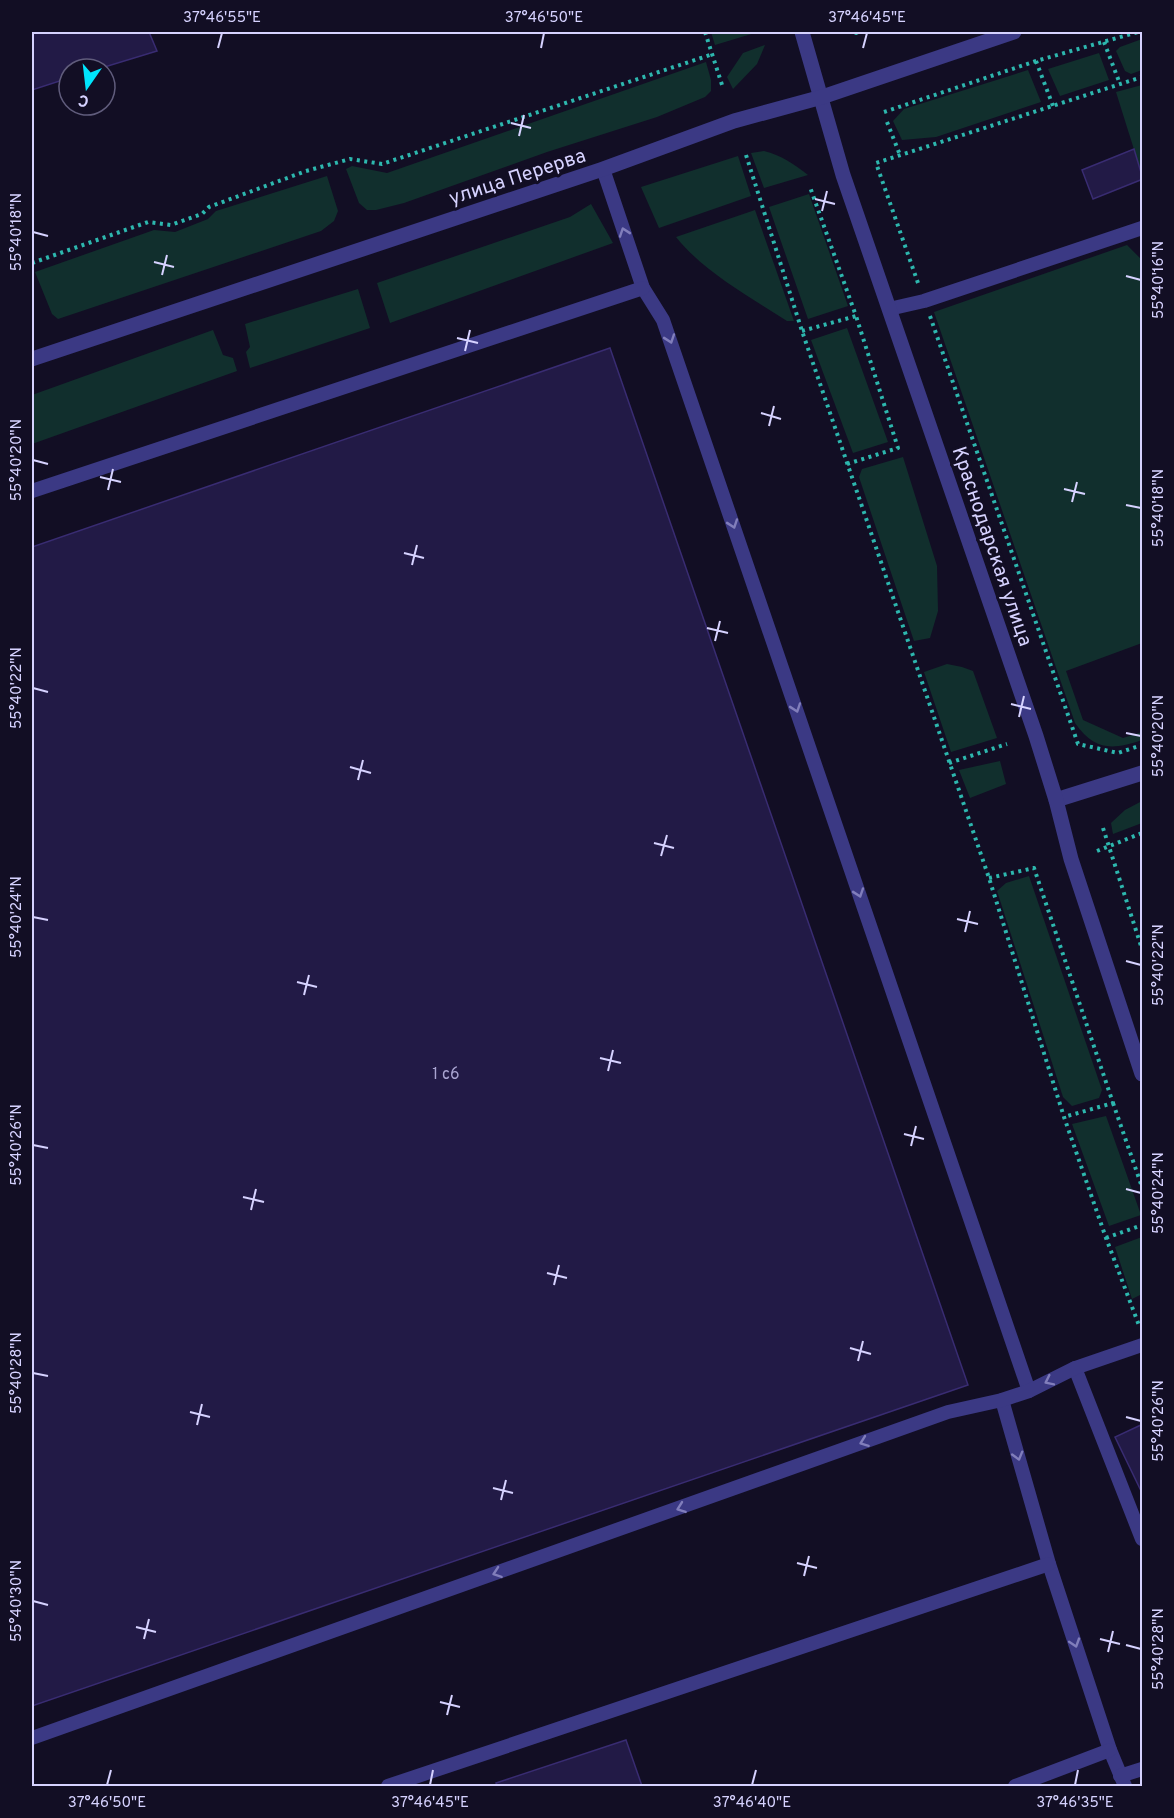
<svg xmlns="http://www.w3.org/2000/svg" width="1174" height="1818" font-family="Overpass,sans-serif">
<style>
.green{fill:#112f2d}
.building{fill:#221a46;stroke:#392c72;stroke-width:1.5}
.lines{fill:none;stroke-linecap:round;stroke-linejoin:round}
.path{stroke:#2db7ae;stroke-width:4;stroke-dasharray:3 4.5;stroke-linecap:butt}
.service{stroke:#3b3984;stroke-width:14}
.minor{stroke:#3b3984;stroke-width:15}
.tertiary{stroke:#3b3984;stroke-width:15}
.oneway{stroke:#817ebb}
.ticks{fill:none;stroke:#d6d2ff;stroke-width:2}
.labels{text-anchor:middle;stroke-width:6;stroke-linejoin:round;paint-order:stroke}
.number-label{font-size:16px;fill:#a9a4d1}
.street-label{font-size:20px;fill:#d6d2ff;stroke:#120e24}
.neatline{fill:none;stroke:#d6d2ff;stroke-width:2}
.ticks-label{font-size:15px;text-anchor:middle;fill:#d6d2ff}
</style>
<rect width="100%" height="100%" fill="#120e24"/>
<g class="green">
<path d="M 711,32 L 758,32 L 715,45 Z"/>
<path d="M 1142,39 L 1142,70 L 1131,74 L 1125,71 L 1116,51 L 1120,47 Z"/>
<path d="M 765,45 L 757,64 L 733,89 L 727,77 L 743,53 Z"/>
<path d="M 1099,53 L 1109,80 L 1060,96 L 1048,69 Z"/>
<path d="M 706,62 L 711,80 L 711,91 L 705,97 L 657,117 L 547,152 L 404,203 L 376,210 L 367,210 L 359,203 L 346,169 L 352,166 L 387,173 Z"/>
<path d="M 1028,70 L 1041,102 L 936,137 L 902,140 L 893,121 L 904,109 Z"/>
<path d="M 1142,85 L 1142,175 L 1116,92 Z"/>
<path d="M 764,151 C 781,155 794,164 808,175 L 764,188 L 751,153 Z"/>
<path d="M 738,156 L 751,196 L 659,228 L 641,187 Z"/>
<path d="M 327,176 L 338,211 L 334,221 L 321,231 L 58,319 L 52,314 L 35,272 L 154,230 L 175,232 L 208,219 L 216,211 Z"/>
<path d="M 809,194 L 848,306 L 808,319 L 769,207 Z"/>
<path d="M 591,204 L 613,243 L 390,323 L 377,283 L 570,217 Z"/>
<path d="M 755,210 L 794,321 L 787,321 C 750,297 704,272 676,237 Z"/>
<path d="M 1127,245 L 1142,260 L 1142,643 L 1066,671 L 1083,720 L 1123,738 L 1142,732 L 1142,740 C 1112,750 1095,751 1075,723 L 934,312 Z"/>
<path d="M 358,289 L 370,328 L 250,368 L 246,352 L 250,347 L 245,324 Z"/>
<path d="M 847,328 L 888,442 L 853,453 L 811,340 Z"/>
<path d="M 213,330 L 223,355 L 233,358 L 237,371 L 32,444 L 32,395 Z"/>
<path d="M 903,457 L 937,566 L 938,611 L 930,638 L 914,641 L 859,477 L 862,469 Z"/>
<path d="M 947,664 L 962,667 L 973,671 L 997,738 L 951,752 L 924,672 Z"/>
<path d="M 1000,761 L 1006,784 L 970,798 L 959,770 Z"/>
<path d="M 1142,801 L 1142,823 L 1113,834 L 1111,823 L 1125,810 Z"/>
<path d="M 1029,876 L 1102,1090 L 1099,1098 L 1072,1106 L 1063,1097 L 997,891 L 1006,883 Z"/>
<path d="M 1106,1116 L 1141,1215 L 1109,1226 L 1072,1124 Z"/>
<path d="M 1142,1237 L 1142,1294 L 1132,1299 L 1115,1247 Z"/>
</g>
<g class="building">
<path d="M 32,32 L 149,32 L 157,51 L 98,69 L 69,69 L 69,78 L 32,90 Z"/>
<path d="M 1134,149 L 1143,179 L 1093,199 L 1082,170 Z"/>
<path d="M 610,348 L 968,1385 L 32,1706 L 32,547 Z"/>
<path d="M 1143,1424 L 1143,1495 L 1115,1437 Z"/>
<path d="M 626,1740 L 642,1786 L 497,1786 L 496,1783 Z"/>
</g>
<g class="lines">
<g class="path">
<path d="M 705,32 L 723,88"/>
<path d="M 856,32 L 856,33 L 858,32"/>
<path d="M 1104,42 L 1120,84"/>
<path d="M 1036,61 L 1053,106"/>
<path d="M 884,112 L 1036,61 L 1138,32"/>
<path d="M 887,122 L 900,155"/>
<path d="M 746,155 L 802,331 L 989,878 L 1064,1117 L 1106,1238 L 1140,1328"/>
<path d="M 32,263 L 148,222 L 171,225 L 202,214 L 209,207 L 306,171 L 350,159 L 382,164 L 713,54"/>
<path d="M 918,283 L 876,163 L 1142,77"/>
<path d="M 930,316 L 1078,744 L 1118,753 L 1142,745"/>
<path d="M 802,331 L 856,316 L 810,187"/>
<path d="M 847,464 L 898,448 L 856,316"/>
<path d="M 949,763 L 1007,744"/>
<path d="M 1103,828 L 1142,949"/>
<path d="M 1097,851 L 1142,833"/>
<path d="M 989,878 L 1034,868 L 1113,1103 L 1064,1117"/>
<path d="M 1113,1103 L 1142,1187"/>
<path d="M 1106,1238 L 1142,1225"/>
</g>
<g class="service">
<path d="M 603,169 L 643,288 L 663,320 L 1029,1391"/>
<path d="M 889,309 L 924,301 L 1142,228"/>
<path d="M 32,491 L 643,288"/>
<path d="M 1075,1368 L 1142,1539"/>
<path d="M 1002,1400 L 1049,1564 L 1110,1750 L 1125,1786"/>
<path d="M 32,1738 L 948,1412 L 1002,1400 L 1029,1391 L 1075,1368 L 1142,1345"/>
<path d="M 1120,1776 L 1142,1769"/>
<path d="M 388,1786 L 1049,1564"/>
<path d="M 1015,1786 L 1110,1750"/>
</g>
<path class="minor" d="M 1056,800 L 1142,773"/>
<g class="tertiary">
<path d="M 802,32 L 843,175 L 1036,736 L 1056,800 L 1071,859 L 1142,1074"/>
<path d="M 32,359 L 603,169 L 734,121 L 822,97 L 1014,32"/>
</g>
</g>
<defs><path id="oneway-chevron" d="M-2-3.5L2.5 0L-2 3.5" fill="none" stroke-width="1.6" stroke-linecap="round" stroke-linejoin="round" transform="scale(1.5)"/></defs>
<g class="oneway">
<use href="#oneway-chevron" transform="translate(624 232) rotate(-109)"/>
<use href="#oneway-chevron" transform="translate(670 339) rotate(71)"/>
<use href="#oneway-chevron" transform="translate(733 524) rotate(71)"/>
<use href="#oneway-chevron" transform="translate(796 708) rotate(71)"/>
<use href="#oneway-chevron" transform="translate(859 893) rotate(71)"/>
<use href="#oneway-chevron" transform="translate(1049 1381) rotate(154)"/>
<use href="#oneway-chevron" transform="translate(864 1442) rotate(160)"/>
<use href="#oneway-chevron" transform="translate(1018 1456) rotate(74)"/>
<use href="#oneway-chevron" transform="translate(681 1508) rotate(160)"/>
<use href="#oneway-chevron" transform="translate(497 1573) rotate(161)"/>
<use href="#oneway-chevron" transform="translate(1075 1643) rotate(72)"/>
</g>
<path class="ticks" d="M 218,48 L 222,33M 541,48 L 544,33M 863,48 L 867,33M 511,123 L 531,128M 519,136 L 524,115M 815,199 L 835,204M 822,211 L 827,191M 33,232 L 48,236M 154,262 L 174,267M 162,275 L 167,255M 1126,276 L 1141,280M 457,338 L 478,343M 465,351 L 470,330M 761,413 L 781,419M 769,426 L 774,406M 33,460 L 48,464M 100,477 L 121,482M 1064,489 L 1085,494M 108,490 L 113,469M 1072,502 L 1077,482M 1126,505 L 1141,508M 404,553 L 424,558M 412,565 L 417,545M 707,628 L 728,633M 715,641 L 720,621M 33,688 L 48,692M 1011,704 L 1031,709M 1019,717 L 1024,696M 1126,733 L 1141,736M 350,767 L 371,773M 358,780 L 363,760M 654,843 L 674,848M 661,856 L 667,835M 33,917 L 48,920M 957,919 L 978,924M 965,932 L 970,911M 1126,961 L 1141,965M 297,982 L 317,987M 304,995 L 309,975M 600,1058 L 621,1063M 608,1071 L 613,1050M 904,1134 L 924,1139M 33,1145 L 48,1148M 911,1146 L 916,1126M 1126,1189 L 1141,1193M 243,1197 L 264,1202M 251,1210 L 256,1189M 547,1273 L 567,1278M 554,1285 L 559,1265M 850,1348 L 871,1354M 858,1361 L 863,1341M 33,1373 L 48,1376M 190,1412 L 210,1417M 1126,1417 L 1141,1421M 197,1425 L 202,1404M 493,1488 L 513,1493M 501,1500 L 506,1480M 797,1563 L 817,1568M 804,1576 L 809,1556M 33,1601 L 48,1605M 136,1627 L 156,1632M 144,1639 L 149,1619M 1100,1639 L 1120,1644M 1126,1645 L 1141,1649M 1108,1652 L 1113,1631M 440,1702 L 460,1707M 447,1715 L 452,1695M 107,1785 L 111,1770M 430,1785 L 433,1770M 752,1785 L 756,1770M 1075,1785 L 1078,1770"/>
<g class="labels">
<g class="number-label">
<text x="446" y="1079">1 с6</text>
</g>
<g class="street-label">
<text transform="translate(517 176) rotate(-18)" y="7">улица Перерва</text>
<text transform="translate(993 546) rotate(71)" y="7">Краснодарская улица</text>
</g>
</g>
<rect width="1174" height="1818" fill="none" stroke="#120e24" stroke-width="66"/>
<g transform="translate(87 87) rotate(194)"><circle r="28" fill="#120e24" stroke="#605c7c" stroke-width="1.5"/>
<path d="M0-4.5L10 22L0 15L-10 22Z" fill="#00e5fd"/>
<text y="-9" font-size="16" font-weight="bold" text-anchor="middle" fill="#d6d2ff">С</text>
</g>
<rect x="33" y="33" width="1108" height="1752" class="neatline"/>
<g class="ticks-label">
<text x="222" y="22">37°46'55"E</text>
<text x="544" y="22">37°46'50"E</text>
<text x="867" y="22">37°46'45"E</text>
<text transform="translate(16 232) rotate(-90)" y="5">55°40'18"N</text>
<text transform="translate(1158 280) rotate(-90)" y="5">55°40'16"N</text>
<text transform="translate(16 460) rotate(-90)" y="5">55°40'20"N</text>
<text transform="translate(1158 508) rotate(-90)" y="5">55°40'18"N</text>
<text transform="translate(16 688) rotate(-90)" y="5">55°40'22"N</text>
<text transform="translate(1158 736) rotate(-90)" y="5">55°40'20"N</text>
<text transform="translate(16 917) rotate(-90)" y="5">55°40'24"N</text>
<text transform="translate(1158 965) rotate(-90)" y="5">55°40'22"N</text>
<text transform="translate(16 1145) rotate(-90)" y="5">55°40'26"N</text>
<text transform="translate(1158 1193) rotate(-90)" y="5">55°40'24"N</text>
<text transform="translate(16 1373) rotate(-90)" y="5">55°40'28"N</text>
<text transform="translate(1158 1421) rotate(-90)" y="5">55°40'26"N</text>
<text transform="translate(16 1601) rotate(-90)" y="5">55°40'30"N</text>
<text transform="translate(1158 1649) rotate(-90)" y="5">55°40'28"N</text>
<text x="107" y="1807">37°46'50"E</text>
<text x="430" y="1807">37°46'45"E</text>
<text x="752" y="1807">37°46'40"E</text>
<text x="1075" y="1807">37°46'35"E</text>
</g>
</svg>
